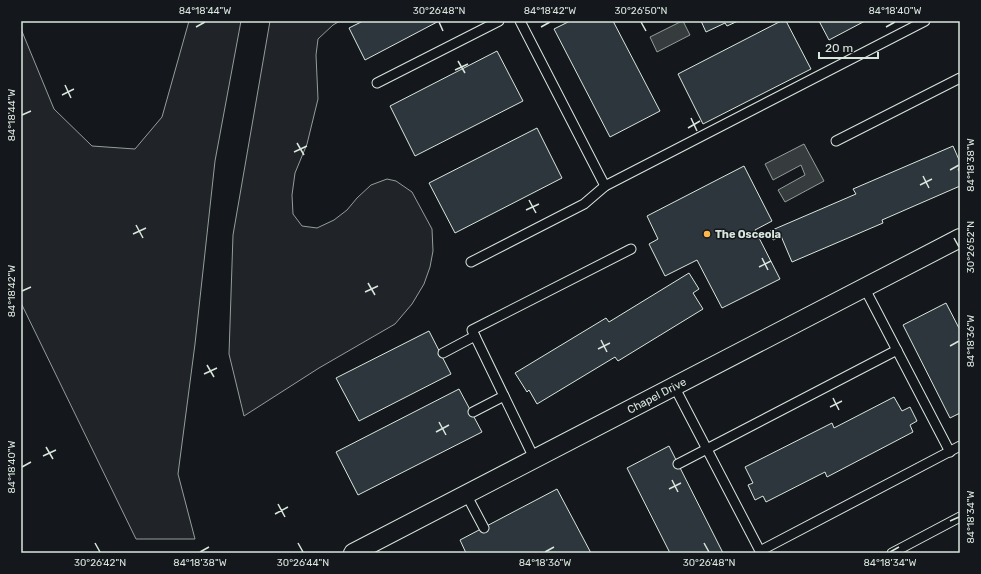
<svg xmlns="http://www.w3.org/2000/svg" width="981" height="574" font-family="Rubik,sans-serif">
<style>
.green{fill:#202428;stroke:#939e99}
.water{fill:#363b3e;stroke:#939e99}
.building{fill:#2c363c;stroke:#d8e6dc}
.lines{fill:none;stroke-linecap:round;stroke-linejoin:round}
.lane-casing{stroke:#d8e6dc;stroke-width:11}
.street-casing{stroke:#d8e6dc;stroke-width:20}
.lane{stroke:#14181c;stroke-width:9}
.street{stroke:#14181c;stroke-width:18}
.ticks{fill:none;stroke:#d8e6dc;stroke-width:1.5}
.poi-dot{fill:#ffb74d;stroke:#14181c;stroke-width:1.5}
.labels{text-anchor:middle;stroke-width:3;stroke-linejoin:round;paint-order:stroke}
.poi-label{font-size:11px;font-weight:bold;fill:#d8e6dc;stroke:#14181c;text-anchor:start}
.street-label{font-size:11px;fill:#d8e6dc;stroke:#14181c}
.neatline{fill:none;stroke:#d8e6dc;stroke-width:1.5}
.ticks-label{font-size:10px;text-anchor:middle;fill:#d8e6dc}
</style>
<rect width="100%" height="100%" fill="#14181c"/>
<g class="green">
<path d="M 189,21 L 241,21 L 215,161 L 195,344 L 178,474 L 195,539 L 136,539 L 21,303 L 21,29 L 54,109 L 92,146 L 135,149 L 162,117 Z"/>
<path d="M 270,21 L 340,21 L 333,25 L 318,39 L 316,55 L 318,99 L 307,144 L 295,173 L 292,195 L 293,214 L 302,226 L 317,228 L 334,220 L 347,210 L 357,198 L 371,185 L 387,179 L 396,181 L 412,192 L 432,229 L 433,251 L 430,267 L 424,284 L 412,304 L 395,324 L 319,368 L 244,416 L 229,354 L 233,235 Z"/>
</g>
<g class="water">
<path d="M 682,21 L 683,21 L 690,35 L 657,52 L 650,37 Z"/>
<path d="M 804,144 L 824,181 L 785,202 L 778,190 L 805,175 L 801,165 L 773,180 L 765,164 Z"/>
</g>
<g class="building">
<path d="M 363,21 L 439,21 L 365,60 L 349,28 Z"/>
<path d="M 570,21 L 613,21 L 660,111 L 610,137 L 554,29 Z"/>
<path d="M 701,21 L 738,21 L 727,26 L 725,23 L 706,32 Z"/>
<path d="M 781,21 L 786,21 L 811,69 L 703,124 L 678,74 Z"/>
<path d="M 819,21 L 865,21 L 829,40 Z"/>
<path d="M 497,51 L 523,101 L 415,156 L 390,106 Z"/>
<path d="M 537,128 L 562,178 L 455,233 L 429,183 Z"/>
<path d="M 953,146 L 960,162 L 960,168 L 958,169 L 960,173 L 960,186 L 882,220 L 883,223 L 792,262 L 781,236 L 773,240 L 770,231 L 856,194 L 853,189 Z"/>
<path d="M 744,166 L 772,221 L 755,230 L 780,279 L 722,308 L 697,260 L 665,276 L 649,244 L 658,239 L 647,216 Z"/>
<path d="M 689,273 L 699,289 L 693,293 L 703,309 L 618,361 L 615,357 L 537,404 L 529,390 L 527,392 L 515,373 L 606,318 L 609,322 Z"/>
<path d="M 946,303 L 960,330 L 960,413 L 950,418 L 903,325 Z"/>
<path d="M 429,331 L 451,374 L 359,421 L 336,378 Z"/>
<path d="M 459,389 L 482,432 L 358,495 L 336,452 Z"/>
<path d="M 894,397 L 902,411 L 910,407 L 917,421 L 910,425 L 913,432 L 827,477 L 825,472 L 766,502 L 763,496 L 755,500 L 748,485 L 753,483 L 745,467 L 832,423 L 834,428 Z"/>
<path d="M 669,446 L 723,553 L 670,553 L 627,468 Z"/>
<path d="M 557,489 L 591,553 L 466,553 L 460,540 Z"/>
</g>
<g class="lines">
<g class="lane-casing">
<g id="lane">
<path d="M 520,21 L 605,186"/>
<path d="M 377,83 L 499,21"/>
<path d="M 836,141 L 960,78"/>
<path d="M 471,262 L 584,204 L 605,186 L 925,21"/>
<path d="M 864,287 L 950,452"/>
<path d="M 443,353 L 475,336"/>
<path d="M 674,386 L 760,551 L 960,446"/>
<path d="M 473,412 L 504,396"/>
<path d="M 534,458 L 472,330 L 631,249"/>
<path d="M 678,464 L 897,350"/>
<path d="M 466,494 L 484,528"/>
<path d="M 892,553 L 960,517"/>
</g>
</g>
<g class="street-casing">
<g id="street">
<path id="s1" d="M 353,553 L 960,238"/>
</g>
</g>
<use href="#lane" class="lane"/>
<use href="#street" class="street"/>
</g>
<path class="ticks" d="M 439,22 L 443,31M 641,22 L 646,31M 196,27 L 205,22M 541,27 L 550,22M 886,27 L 895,22M 458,61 L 465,73M 455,70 L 468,64M 65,85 L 71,98M 62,95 L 74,89M 22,115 L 31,111M 691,118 L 697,131M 688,128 L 700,121M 297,143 L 304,155M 294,152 L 307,146M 950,170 L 959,165M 923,176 L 929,188M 920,185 L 932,179M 529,200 L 536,213M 526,210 L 539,204M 136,225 L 143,238M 133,234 L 146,228M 954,238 L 959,247M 762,258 L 768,270M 759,267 L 771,261M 368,283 L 375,295M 22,291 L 31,287M 365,292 L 378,286M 601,340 L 607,352M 950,346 L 959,341M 598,349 L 610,343M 207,365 L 214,377M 204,374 L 217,368M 833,398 L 839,410M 830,407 L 842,401M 439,422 L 446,435M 436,432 L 449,425M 46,447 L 53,459M 43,456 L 56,450M 22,467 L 31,462M 672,480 L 678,492M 669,489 L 681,483M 278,504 L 285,517M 275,514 L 288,507M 950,521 L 959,517M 95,543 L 100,552M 298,543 L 303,552M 704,543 L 709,552M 200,552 L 209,547M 545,552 L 554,547M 890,552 L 899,547"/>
<circle class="poi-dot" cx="707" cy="234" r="4"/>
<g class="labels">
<g class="poi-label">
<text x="715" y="238">The Osceola</text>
</g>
<g class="street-label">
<text dy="4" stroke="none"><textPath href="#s1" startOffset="342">Chapel Drive</textPath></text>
</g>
</g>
<rect width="981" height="574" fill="none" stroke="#14181c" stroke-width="44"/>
<path d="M819 52v6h59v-6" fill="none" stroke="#d8e6dc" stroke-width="2"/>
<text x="825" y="52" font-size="12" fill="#d8e6dc" stroke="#14181c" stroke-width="3" paint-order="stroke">20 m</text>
<rect x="22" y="22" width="937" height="530" class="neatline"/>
<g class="ticks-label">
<text x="205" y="14">84°18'44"W</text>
<text x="439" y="14">30°26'48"N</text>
<text x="550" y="14">84°18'42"W</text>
<text x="641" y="14">30°26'50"N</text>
<text x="895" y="14">84°18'40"W</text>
<text transform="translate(11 115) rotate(-90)" y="4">84°18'44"W</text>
<text transform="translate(970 165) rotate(-90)" y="4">84°18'38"W</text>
<text transform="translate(970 247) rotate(-90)" y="4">30°26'52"N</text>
<text transform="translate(11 291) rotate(-90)" y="4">84°18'42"W</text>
<text transform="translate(970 341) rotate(-90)" y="4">84°18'36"W</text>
<text transform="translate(11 467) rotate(-90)" y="4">84°18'40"W</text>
<text transform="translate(970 517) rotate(-90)" y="4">84°18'34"W</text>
<text x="100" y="566">30°26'42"N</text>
<text x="200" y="566">84°18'38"W</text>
<text x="303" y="566">30°26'44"N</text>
<text x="545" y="566">84°18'36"W</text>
<text x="709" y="566">30°26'48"N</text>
<text x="890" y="566">84°18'34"W</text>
</g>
</svg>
